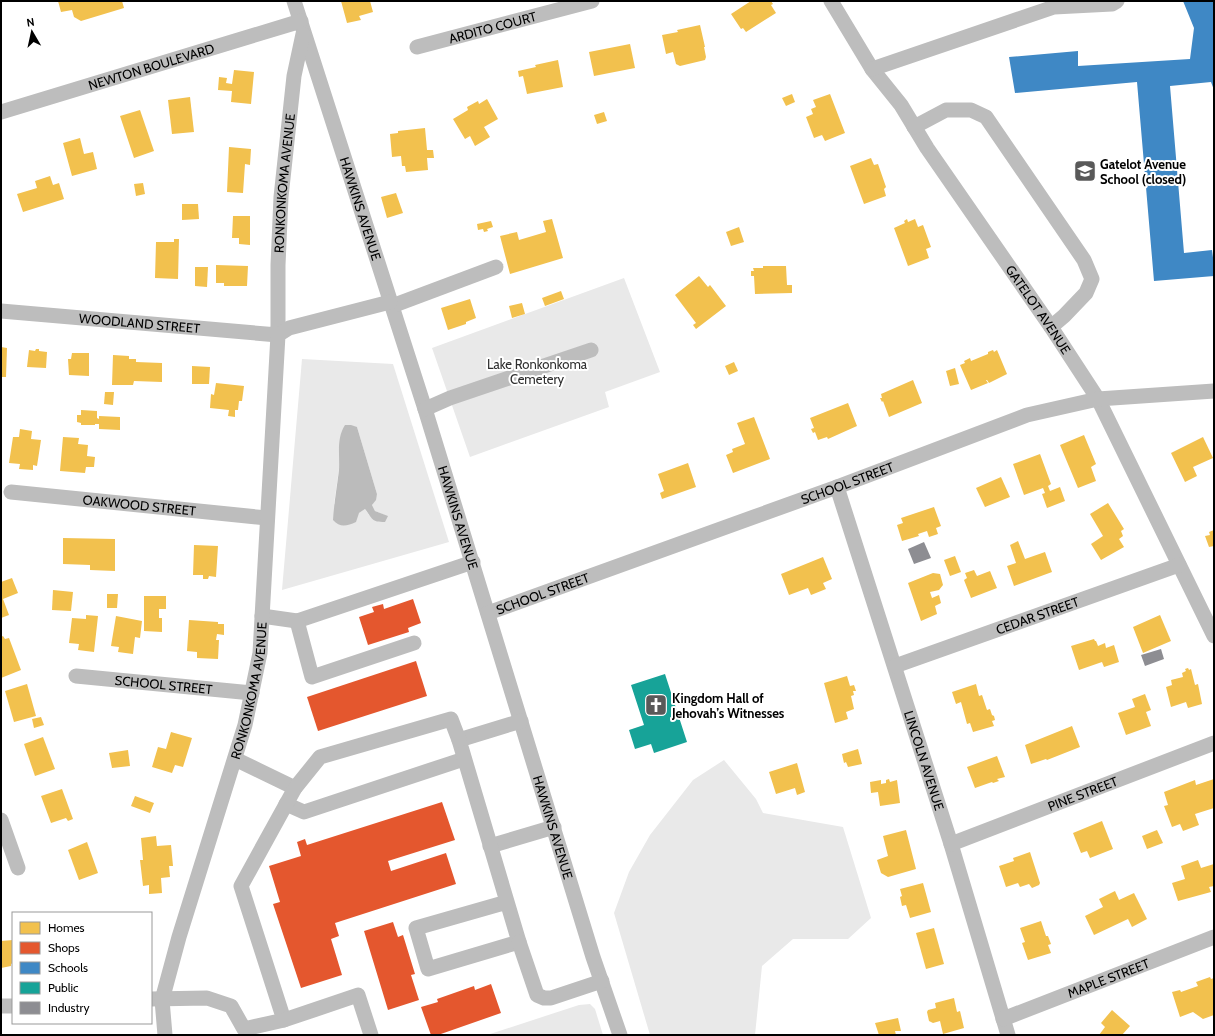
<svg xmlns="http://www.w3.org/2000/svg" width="1215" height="1036" font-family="Cabin,sans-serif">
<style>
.green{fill:#e9e9e9;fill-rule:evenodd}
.water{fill:#bbb}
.homes{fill:#f2c14e}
.shops{fill:#e4572e}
.schools{fill:#3f88c5}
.public{fill:#17a398}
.industry{fill:#8d8d92}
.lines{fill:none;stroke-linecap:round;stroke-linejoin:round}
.minor{stroke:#bdbdbd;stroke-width:15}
.labels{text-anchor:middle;stroke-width:4;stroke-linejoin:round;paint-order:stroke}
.street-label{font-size:13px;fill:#000;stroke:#fff}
.poi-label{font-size:13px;font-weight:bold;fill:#000;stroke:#fff;text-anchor:start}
.park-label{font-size:13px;fill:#2e2e2e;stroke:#fff}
</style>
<rect width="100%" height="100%" fill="#fff"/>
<g class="green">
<path d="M 624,278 L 660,372 L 605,392 L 609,407 L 470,457 L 432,348 Z"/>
<path d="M 302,359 L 393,364 L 449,542 L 282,590 ZM 357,427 L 377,494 L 372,505 L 375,511 L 387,516 L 369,515 L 365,509 L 359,513 L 334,504 L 339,469 Z"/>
<path d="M 724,760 L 756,799 L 763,813 L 843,827 L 871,918 L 848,939 L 793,939 L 762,966 L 755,1035 L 650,1035 L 614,913 L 629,872 L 650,835 L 693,780 Z"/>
<path d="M 590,1004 L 595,1009 L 603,1035 L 487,1035 L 579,1005 Z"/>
</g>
<path class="water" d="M 345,425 L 351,425 L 357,427 L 377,494 L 376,500 L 372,505 L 375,511 L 388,516 L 385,522 C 371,522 373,519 365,509 L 359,513 L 356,522 C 347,526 340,528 333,520 C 334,503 337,487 339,470 C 340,455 336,439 345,425 Z"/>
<g class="homes">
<path d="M 58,1 L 122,1 L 124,8 L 81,21 L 74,17 L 72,10 L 61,12 Z"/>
<path d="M 341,1 L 370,1 L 373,12 L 359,16 L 361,20 L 347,23 Z"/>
<path d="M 751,1 L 771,1 L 773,4 L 771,5 L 776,13 L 746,32 L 743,28 L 741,29 L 731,14 Z"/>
<path d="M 700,25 L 705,47 L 704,47 L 706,57 L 705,60 L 680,66 L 676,64 L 673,52 L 666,54 L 662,35 L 678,32 L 677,30 Z"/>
<path d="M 630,44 L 635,68 L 594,76 L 589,52 Z"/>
<path d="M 558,60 L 563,87 L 527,94 L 523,76 L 519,77 L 518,71 L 536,67 L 535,65 Z"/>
<path d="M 234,70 L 254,72 L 251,104 L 231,102 L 232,91 L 218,90 L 219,77 L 227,78 L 226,83 L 232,84 Z"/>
<path d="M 792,94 L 795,102 L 786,106 L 782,98 Z"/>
<path d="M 830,94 L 845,133 L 825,141 L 822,135 L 814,138 L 806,117 L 813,114 L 811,109 L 816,107 L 813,100 Z"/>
<path d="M 190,97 L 194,132 L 172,134 L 168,100 Z"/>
<path d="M 487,99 L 498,119 L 484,127 L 490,137 L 475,146 L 470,136 L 465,139 L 453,119 L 468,110 L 467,107 L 478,101 L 479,104 Z"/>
<path d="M 140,110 L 154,151 L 134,158 L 120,116 Z"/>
<path d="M 604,112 L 607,121 L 597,124 L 594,115 Z"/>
<path d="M 425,128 L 427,150 L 433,150 L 434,158 L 427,158 L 428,170 L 406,172 L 405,166 L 402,166 L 401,156 L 392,157 L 390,134 L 398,133 L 398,131 Z"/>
<path d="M 80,138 L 84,154 L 93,152 L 97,169 L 72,176 L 63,143 Z"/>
<path d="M 229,147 L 251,149 L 250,165 L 245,164 L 243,193 L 227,192 Z"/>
<path d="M 871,158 L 874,165 L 878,164 L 886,187 L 884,189 L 886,196 L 864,204 L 850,166 Z"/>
<path d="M 50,176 L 53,185 L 59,183 L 64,199 L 23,212 L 17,194 L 37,188 L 35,181 Z"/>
<path d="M 143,183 L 145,194 L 136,196 L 134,184 Z"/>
<path d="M 396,193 L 403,213 L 387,218 L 381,197 Z"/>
<path d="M 182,204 L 198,204 L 199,219 L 182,220 Z"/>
<path d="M 233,216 L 250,216 L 250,245 L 239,244 L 239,238 L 232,238 Z"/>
<path d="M 552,219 L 563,258 L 510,274 L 500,236 L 517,232 L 519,240 L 546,232 L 543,221 Z"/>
<path d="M 907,219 L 908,222 L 915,219 L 918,227 L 923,225 L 931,247 L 926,249 L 929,258 L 908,266 L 894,228 L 905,223 L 904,221 Z"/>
<path d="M 491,221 L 493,227 L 487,229 L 488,231 L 484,232 L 483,229 L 478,230 L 477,224 Z"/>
<path d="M 739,227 L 744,242 L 731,246 L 726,232 Z"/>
<path d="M 174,239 L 179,239 L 178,279 L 155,278 L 156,242 L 174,242 Z"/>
<path d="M 216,265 L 248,266 L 247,286 L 224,286 L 224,283 L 216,283 Z"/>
<path d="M 763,266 L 786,266 L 787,285 L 792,285 L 792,293 L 755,294 L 754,276 L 751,276 L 751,271 L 754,271 L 753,268 L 763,268 Z"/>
<path d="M 195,267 L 208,267 L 207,287 L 195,286 Z"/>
<path d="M 699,276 L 708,287 L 710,285 L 726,306 L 696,329 L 693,325 L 696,323 L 675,295 Z"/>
<path d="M 561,291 L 564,299 L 545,306 L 542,298 Z"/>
<path d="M 470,299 L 476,318 L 466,322 L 466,324 L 448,330 L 441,308 Z"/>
<path d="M 522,303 L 525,314 L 512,318 L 509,306 Z"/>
<path d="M 1,347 L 7,348 L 6,377 L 1,377 Z"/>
<path d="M 36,349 L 39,349 L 39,351 L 47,352 L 46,368 L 27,367 L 29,350 L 35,351 Z"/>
<path d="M 993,350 L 994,352 L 997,350 L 1007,374 L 989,383 L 987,380 L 986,380 L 988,383 L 971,390 L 960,365 L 965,363 L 964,361 L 970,358 L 971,361 L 988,354 L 988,352 Z"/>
<path d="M 72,353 L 89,353 L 89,376 L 69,375 L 68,359 L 71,359 Z"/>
<path d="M 113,355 L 129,356 L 129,359 L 136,359 L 136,362 L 162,363 L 162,382 L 134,381 L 133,385 L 112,385 Z"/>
<path d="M 734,362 L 738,371 L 729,375 L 725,366 Z"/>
<path d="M 192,366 L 210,367 L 209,384 L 192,384 Z"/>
<path d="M 955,368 L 959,384 L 950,386 L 946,371 Z"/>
<path d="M 913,380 L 922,403 L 889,417 L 883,401 L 882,402 L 880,398 L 882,398 L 881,394 Z"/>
<path d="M 216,383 L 244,386 L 242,401 L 239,401 L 238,410 L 235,410 L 235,417 L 228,416 L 229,410 L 210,408 L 211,394 L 214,395 Z"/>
<path d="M 105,392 L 114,392 L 113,405 L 104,404 Z"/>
<path d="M 848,403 L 857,426 L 828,439 L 827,437 L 818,440 L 815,432 L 813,433 L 811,429 L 814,428 L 810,418 Z"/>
<path d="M 81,410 L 97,411 L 97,418 L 99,419 L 99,416 L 120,417 L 120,430 L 99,429 L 99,424 L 95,424 L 95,425 L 81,425 L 81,423 L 77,422 L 77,415 L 81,415 Z"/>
<path d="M 754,417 L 770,459 L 733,473 L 726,455 L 733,452 L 732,449 L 745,444 L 737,423 Z"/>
<path d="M 20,429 L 32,431 L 31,439 L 41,440 L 37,466 L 33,465 L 33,470 L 19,469 L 20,464 L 9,463 L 13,437 L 19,437 Z"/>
<path d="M 1084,435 L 1096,464 L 1091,467 L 1096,481 L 1078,488 L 1060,445 Z"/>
<path d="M 63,437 L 79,438 L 78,444 L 88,445 L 87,456 L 95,457 L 94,467 L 86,467 L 85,473 L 60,471 Z"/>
<path d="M 1203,437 L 1213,458 L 1193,467 L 1197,476 L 1185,482 L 1171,453 Z"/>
<path d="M 1040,454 L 1051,484 L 1048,486 L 1050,491 L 1060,487 L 1065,501 L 1047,508 L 1042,494 L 1045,493 L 1043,488 L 1024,495 L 1013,464 Z"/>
<path d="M 688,463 L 696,487 L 662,499 L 660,493 L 664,491 L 658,474 Z"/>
<path d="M 1001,477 L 1010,497 L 985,507 L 976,488 Z"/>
<path d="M 1108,503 L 1124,529 L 1121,531 L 1123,536 L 1119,539 L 1124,547 L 1101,560 L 1091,544 L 1103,536 L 1090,514 Z"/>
<path d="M 934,507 L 941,526 L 936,528 L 938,534 L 929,537 L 927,531 L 918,534 L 919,536 L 902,541 L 897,525 L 903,523 L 901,518 Z"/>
<path d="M 1214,530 L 1214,546 L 1209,547 L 1205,536 L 1210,535 L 1209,532 Z"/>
<path d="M 63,538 L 115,539 L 115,571 L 90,570 L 90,565 L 63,564 Z"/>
<path d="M 1018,541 L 1025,559 L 1045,552 L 1052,572 L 1014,586 L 1007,566 L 1016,563 L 1010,545 Z"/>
<path d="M 194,545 L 218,546 L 216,577 L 209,576 L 208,579 L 203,579 L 203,575 L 193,575 Z"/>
<path d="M 955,556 L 961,572 L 950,576 L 944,560 Z"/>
<path d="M 823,557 L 832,579 L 823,583 L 826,589 L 811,595 L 808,588 L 789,595 L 781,574 Z"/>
<path d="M 974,570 L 977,576 L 990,571 L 997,588 L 971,598 L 964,580 L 967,578 L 965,573 Z"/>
<path d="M 933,573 L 940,574 L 943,585 L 939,590 L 930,592 L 932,598 L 939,595 L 941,603 L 935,606 L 937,614 L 921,621 L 908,583 Z"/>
<path d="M 12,578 L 18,593 L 3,599 L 9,615 L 1,618 L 1,582 Z"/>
<path d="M 53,590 L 73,592 L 71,611 L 52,610 Z"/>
<path d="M 107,594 L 118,594 L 117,608 L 107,608 Z"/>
<path d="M 144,596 L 166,596 L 166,609 L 159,609 L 159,618 L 162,618 L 162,632 L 144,631 Z"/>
<path d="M 86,615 L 98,616 L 94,652 L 78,650 L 79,644 L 69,643 L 72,618 L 86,619 Z"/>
<path d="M 1160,615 L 1171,641 L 1143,653 L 1133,627 Z"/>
<path d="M 116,616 L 142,621 L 140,638 L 135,637 L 133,654 L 118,652 L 119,647 L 111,646 Z"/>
<path d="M 189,620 L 218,622 L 218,624 L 224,624 L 224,635 L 217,634 L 216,640 L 219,640 L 218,659 L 197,658 L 197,652 L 187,651 Z"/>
<path d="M 3,636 L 5,639 L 9,638 L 21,670 L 1,678 L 1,637 Z"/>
<path d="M 1094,639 L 1095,641 L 1096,641 L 1098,646 L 1105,643 L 1106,648 L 1114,645 L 1119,662 L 1104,667 L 1102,662 L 1079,670 L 1071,646 Z"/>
<path d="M 1188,668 L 1189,670 L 1191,669 L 1195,685 L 1198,684 L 1202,704 L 1188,708 L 1186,702 L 1171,707 L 1166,687 L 1172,685 L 1171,680 L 1183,677 L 1182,673 L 1186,671 L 1185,669 Z"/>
<path d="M 847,676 L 850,686 L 854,685 L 856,691 L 853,691 L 854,695 L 851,696 L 854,709 L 846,712 L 848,719 L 835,723 L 824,683 Z"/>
<path d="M 27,684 L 36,716 L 14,722 L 5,691 Z"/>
<path d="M 976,684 L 979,696 L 982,695 L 987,710 L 990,709 L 992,715 L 994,716 L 995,720 L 992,721 L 994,726 L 973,732 L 970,723 L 967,724 L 961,702 L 956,704 L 952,692 Z"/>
<path d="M 1145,694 L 1151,710 L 1146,712 L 1151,726 L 1126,735 L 1118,713 L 1135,707 L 1132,699 Z"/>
<path d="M 41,717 L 44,725 L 34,728 L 32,719 Z"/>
<path d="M 1072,726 L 1080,747 L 1047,760 L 1046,759 L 1031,764 L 1025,745 Z"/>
<path d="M 171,732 L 192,738 L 183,767 L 175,765 L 172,773 L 152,767 L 158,747 L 166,749 Z"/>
<path d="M 43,737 L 55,769 L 35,776 L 24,744 Z"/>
<path d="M 858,749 L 862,764 L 848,767 L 846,762 L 844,763 L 842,754 Z"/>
<path d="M 128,750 L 130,766 L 112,768 L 109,753 Z"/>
<path d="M 997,756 L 1005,777 L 997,779 L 999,781 L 993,783 L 992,782 L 975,788 L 967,767 Z"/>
<path d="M 797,763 L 805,792 L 797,795 L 795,788 L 776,794 L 769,772 Z"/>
<path d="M 889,779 L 890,782 L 897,780 L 900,803 L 880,806 L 878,792 L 871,793 L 870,782 L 881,780 L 881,784 L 886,783 L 886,780 Z"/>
<path d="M 1214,779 L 1214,808 L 1195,814 L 1199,825 L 1183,831 L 1180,824 L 1172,827 L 1164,806 L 1168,805 L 1164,792 L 1195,780 L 1196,785 Z"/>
<path d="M 62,789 L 73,819 L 68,821 L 66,818 L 51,823 L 41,796 Z"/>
<path d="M 135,796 L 154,803 L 150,813 L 131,806 Z"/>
<path d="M 1102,821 L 1113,849 L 1090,858 L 1087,851 L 1081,853 L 1073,833 Z"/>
<path d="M 906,830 L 916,869 L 888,877 L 881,873 L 877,860 L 888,856 L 883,836 Z"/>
<path d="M 1157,830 L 1163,843 L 1147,849 L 1142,836 Z"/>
<path d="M 156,836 L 157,846 L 171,845 L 173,866 L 169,866 L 170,877 L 161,878 L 162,893 L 149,894 L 149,885 L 143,886 L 140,860 L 143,860 L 141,838 Z"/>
<path d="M 87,842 L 98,873 L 79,880 L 68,850 Z"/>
<path d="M 1030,852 L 1040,883 L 1039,885 L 1032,888 L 1029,884 L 1020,887 L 1018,883 L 1006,887 L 999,866 L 1014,861 L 1013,858 Z"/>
<path d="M 1198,860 L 1201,868 L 1214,864 L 1214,886 L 1209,887 L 1211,892 L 1178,901 L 1172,883 L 1185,879 L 1181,866 Z"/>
<path d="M 923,883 L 931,912 L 910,918 L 906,905 L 902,906 L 900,897 L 902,896 L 900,889 Z"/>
<path d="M 1115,891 L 1119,900 L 1134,893 L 1147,919 L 1132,927 L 1128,919 L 1094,935 L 1085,916 L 1103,907 L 1099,899 Z"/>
<path d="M 1041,921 L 1046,936 L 1048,936 L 1051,944 L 1048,945 L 1051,953 L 1028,960 L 1022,943 L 1025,942 L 1020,928 Z"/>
<path d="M 934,928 L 944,964 L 926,969 L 916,933 Z"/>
<path d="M 13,940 L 13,963 L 11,964 L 11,966 L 1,968 L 1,941 Z"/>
<path d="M 1210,977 L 1211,979 L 1214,978 L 1214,1015 L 1203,1019 L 1193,1012 L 1180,1017 L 1172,992 L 1180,990 L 1181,992 L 1198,986 L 1196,982 Z"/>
<path d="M 954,998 L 957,1012 L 960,1011 L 964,1028 L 943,1034 L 940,1021 L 933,1023 L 929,1021 L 927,1012 L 928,1010 L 936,1008 L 935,1003 Z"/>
<path d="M 1112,1010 L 1130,1026 L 1122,1035 L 1099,1035 L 1105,1027 L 1101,1023 Z"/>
<path d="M 898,1018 L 901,1031 L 895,1031 L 896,1035 L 879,1035 L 875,1023 Z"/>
</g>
<g class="shops">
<path d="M 413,599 L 421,623 L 408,628 L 409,632 L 368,645 L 359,617 L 374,612 L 372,607 L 383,604 L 384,609 Z"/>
<path d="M 416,661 L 427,696 L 318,731 L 307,697 Z"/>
<path d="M 442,802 L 455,840 L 388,861 L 391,871 L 446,853 L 456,884 L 335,923 L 339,936 L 331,939 L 342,975 L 301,988 L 273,904 L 280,902 L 269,866 L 301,856 L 297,842 L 305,839 L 307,845 Z"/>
<path d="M 393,922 L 398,937 L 403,935 L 415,974 L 411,975 L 419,1000 L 388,1010 L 364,931 Z"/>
<path d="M 491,984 L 501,1013 L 438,1035 L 431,1035 L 421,1007 L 438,1002 L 437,999 L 474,986 L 475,990 Z"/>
</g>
<path class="schools" d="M 1183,1 L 1214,1 L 1214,90 L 1211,82 L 1170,86 L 1184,253 L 1212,250 L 1214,265 L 1214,276 L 1154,281 L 1137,82 L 1015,93 L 1009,57 L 1078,51 L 1078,66 L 1190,59 L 1194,28 Z"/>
<path class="public" d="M 665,674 L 687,742 L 654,753 L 651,744 L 635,749 L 629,730 L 644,725 L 631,685 Z"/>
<g class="industry">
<path d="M 924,542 L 931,558 L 914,564 L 908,549 Z"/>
<path d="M 1161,649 L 1164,659 L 1145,666 L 1141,655 Z"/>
</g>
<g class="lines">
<g class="minor">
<path id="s1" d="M 294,1 L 425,409 L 593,957 L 620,1035"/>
<path id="s2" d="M 831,1 L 872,69 L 901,105 L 927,148 L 1051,327 L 1098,399 L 1214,636"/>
<path id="s3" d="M 417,47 L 592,1"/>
<path d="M 872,69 L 1054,7 L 1112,4 L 1117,1"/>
<path id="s4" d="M 1,112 L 301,21"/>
<path d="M 914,127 L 946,110 L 971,110 L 986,117 L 1084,260 L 1092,279 L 1086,293 L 1064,316 L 1051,327"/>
<path d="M 392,306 L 496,267"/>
<path id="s5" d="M 1,311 L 278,335 L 278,265 L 281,197 L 294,76 L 303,34"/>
<path d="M 425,409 L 450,398 L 591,350"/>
<path id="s6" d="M 837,487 L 951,844 L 1008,1035"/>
<path id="s7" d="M 11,492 L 267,518"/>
<path id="s8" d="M 488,613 L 837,487 L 1027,415 L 1098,399 L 1214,391"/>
<path d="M 262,616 L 297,621 L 473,562"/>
<path d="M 297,621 L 312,677 L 414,643"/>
<path id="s9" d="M 895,666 L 1179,565"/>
<path id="s10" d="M 76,676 L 252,693"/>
<path d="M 235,759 L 295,788"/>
<path d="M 286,804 L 304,812 L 464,759"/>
<path d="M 1,820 L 18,868"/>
<path id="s11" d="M 951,844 L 1214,743"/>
<path d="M 490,846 L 554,827"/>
<path d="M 507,902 L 416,928 L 428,969 L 519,942 L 459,740 L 521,721"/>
<path d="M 519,942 L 537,995 L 544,998 L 551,998 L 602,981"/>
<path d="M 151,999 L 207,998 L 231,1006 L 244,1029 L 284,1020 L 241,886 L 295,788 L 320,757 L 451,719 L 459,740"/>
<path d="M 1,1006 L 13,1006"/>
<path id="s12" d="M 1003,1019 L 1214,937"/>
<path d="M 284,1020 L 358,995 L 371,1035"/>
<path id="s13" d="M 165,1035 L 162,1000 L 179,937 L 245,725 L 260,653 L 278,335 L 289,328 L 390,302"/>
</g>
</g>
<defs>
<g id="school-square" transform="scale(1.15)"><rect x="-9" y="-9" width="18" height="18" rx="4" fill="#595959" stroke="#fff"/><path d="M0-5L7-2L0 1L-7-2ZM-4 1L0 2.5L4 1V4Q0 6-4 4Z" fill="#fff"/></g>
<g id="church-square" transform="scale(1.15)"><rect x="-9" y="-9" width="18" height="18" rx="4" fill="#595959" stroke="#fff"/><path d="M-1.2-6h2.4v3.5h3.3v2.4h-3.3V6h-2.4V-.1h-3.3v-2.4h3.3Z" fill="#fff"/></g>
</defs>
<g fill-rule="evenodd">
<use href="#school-square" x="1085" y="171"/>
<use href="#church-square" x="656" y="705"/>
</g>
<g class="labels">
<g class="street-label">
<text dy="5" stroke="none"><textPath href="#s3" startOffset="78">ARDITO COURT</textPath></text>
<text dy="5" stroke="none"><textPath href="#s4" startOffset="157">NEWTON BOULEVARD</textPath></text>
<text dy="5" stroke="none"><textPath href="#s5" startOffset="430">RONKONKOMA AVENUE</textPath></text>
<text dy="5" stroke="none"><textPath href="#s1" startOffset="218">HAWKINS AVENUE</textPath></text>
<text dy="5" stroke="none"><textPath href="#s2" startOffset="372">GATELOT AVENUE</textPath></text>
<text dy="5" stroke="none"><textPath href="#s5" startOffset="139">WOODLAND STREET</textPath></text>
<text dy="5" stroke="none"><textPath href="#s8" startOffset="382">SCHOOL STREET</textPath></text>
<text dy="5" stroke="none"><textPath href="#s7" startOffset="129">OAKWOOD STREET</textPath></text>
<text dy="5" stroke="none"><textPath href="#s1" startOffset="542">HAWKINS AVENUE</textPath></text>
<text dy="5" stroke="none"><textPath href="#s8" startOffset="58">SCHOOL STREET</textPath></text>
<text dy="5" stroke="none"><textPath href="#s9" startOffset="151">CEDAR STREET</textPath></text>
<text dy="5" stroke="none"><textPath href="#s10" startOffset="88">SCHOOL STREET</textPath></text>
<text dy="5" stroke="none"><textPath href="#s13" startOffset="357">RONKONKOMA AVENUE</textPath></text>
<text dy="5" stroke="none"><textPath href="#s6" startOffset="287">LINCOLN AVENUE</textPath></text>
<text dy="5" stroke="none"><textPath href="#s11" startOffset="141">PINE STREET</textPath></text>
<text dy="5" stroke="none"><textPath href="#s1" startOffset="866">HAWKINS AVENUE</textPath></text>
<text dy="5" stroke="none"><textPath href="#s12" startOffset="113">MAPLE STREET</textPath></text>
</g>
<g class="poi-label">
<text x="1100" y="169">Gatelot Avenue<tspan x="1100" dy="15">School (closed)</tspan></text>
<text x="672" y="703">Kingdom Hall of<tspan x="672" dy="15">Jehovah’s Witnesses</tspan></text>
</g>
<g class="park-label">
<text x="537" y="369">Lake Ronkonkoma<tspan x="537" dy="15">Cemetery</tspan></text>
</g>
</g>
<rect width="1215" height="1036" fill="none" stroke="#000000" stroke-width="4"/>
<rect x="12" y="912" width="140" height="112" fill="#ffffff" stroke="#999999"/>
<rect x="20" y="922" width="20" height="12" fill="#f2c14e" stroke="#999999"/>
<text x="48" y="932" font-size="12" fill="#000000">Homes</text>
<rect x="20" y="942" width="20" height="12" fill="#e4572e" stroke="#999999"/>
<text x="48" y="952" font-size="12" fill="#000000">Shops</text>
<rect x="20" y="962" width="20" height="12" fill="#3f88c5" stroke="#999999"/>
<text x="48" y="972" font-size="12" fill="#000000">Schools</text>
<rect x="20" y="982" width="20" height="12" fill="#17a398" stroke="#999999"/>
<text x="48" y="992" font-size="12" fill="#000000">Public</text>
<rect x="20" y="1002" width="20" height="12" fill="#8d8d92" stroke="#999999"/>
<text x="48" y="1012" font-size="12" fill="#000000">Industry</text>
<g transform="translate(32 32) rotate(351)" stroke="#ffffff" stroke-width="3" paint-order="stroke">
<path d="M0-3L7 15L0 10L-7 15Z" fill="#000000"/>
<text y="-6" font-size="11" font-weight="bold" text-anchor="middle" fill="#000000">N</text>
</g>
</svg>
